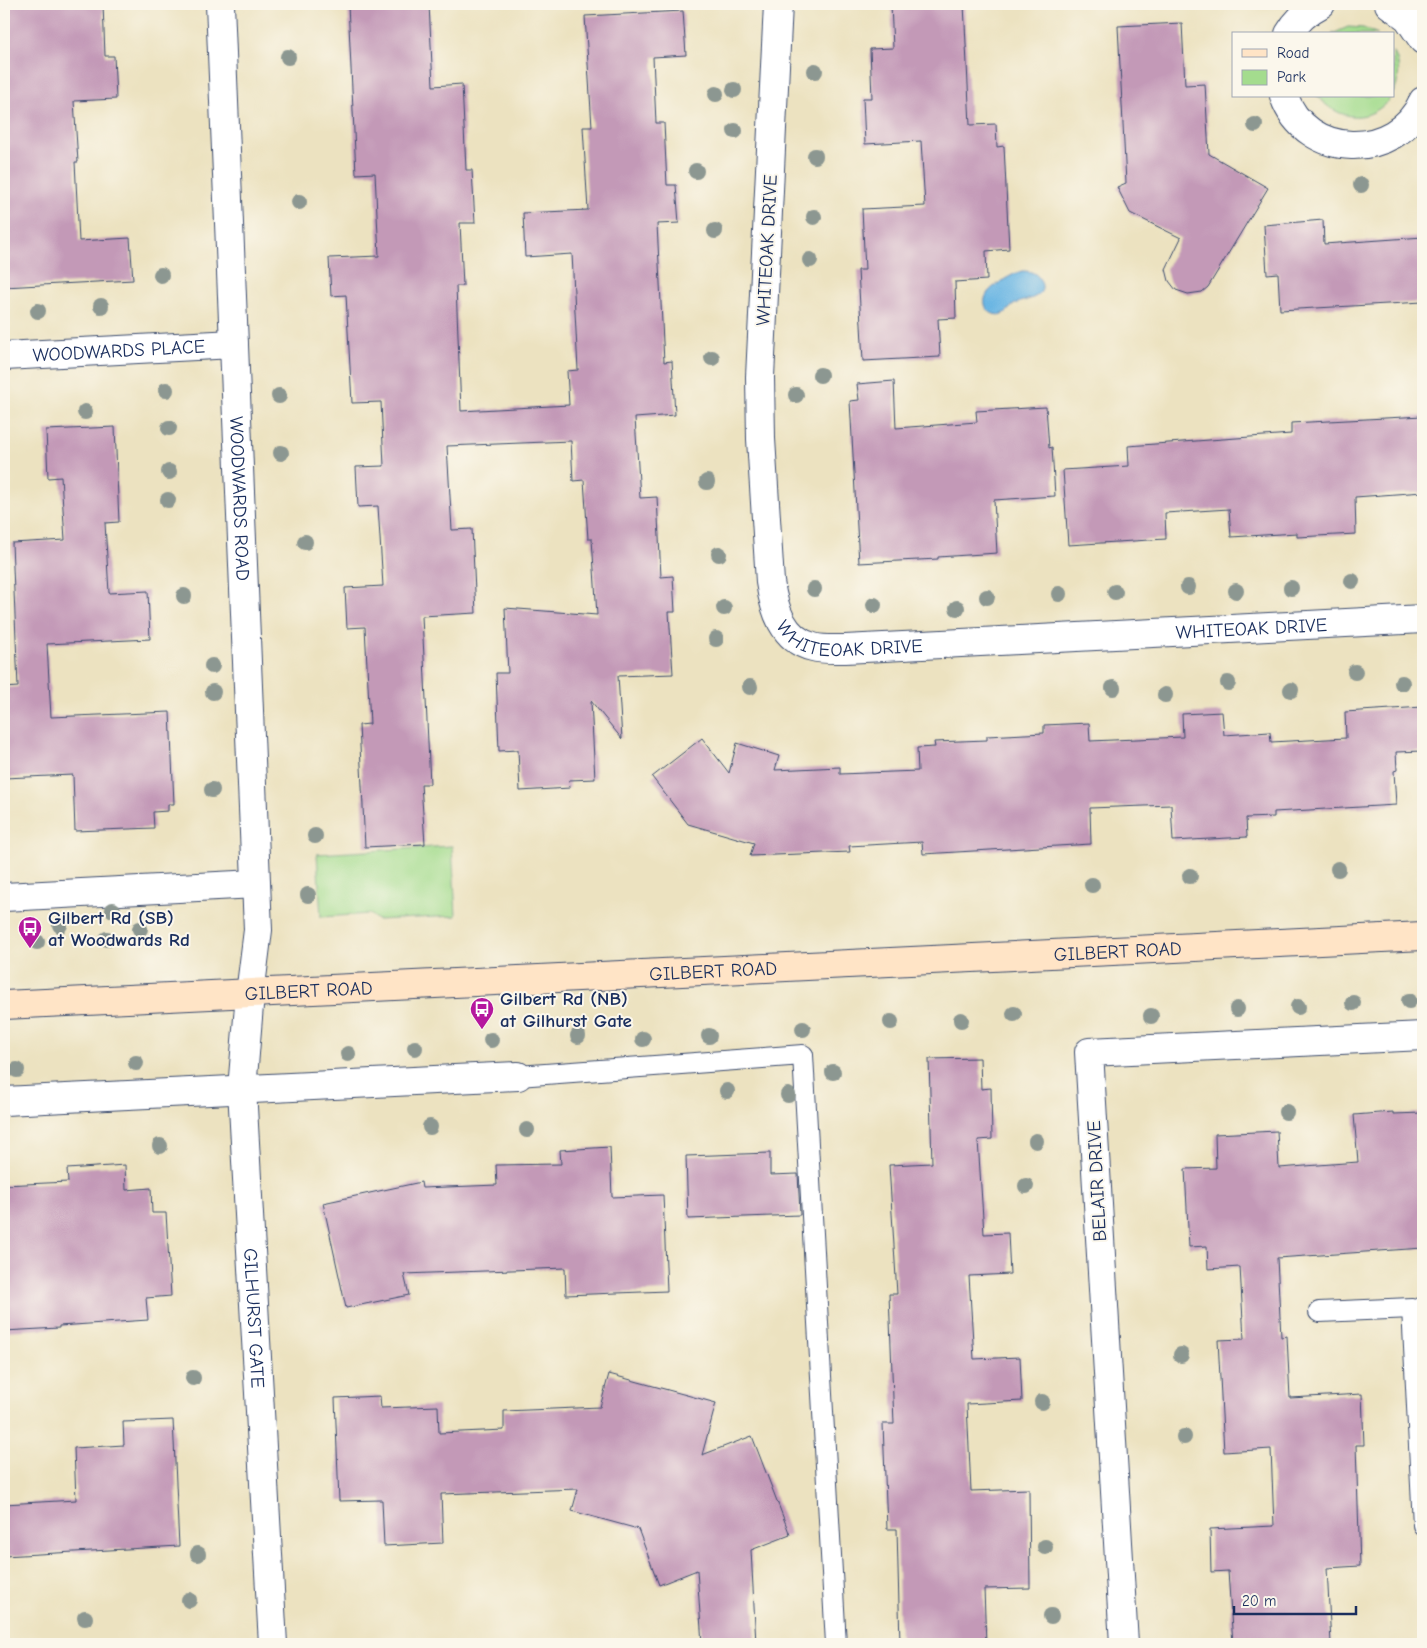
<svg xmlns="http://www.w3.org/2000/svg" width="1427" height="1648" font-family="'Comic Neue',sans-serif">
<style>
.green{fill:#a4dc8e;stroke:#608676}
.water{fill:#6ab6e3;stroke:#4272a0}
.building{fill:#c399b7}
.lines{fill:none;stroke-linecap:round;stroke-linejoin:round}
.service-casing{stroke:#3a4a6d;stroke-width:22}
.minor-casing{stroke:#3a4a6d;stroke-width:30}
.secondary-casing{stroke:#3a4a6d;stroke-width:30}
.service{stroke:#fff;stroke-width:20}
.minor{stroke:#fff;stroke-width:28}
.secondary{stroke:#ffe4c6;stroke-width:28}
.tree{fill:#8c9791}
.labels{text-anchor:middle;stroke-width:4;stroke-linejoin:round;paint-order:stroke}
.street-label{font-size:19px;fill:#1b2f5e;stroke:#fbf7ec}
.poi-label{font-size:19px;font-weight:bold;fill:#1b2f5e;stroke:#fbf7ec;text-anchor:start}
</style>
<rect width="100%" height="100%" fill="#fbf7ec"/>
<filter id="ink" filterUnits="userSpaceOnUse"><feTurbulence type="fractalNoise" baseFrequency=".02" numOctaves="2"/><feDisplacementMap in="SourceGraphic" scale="10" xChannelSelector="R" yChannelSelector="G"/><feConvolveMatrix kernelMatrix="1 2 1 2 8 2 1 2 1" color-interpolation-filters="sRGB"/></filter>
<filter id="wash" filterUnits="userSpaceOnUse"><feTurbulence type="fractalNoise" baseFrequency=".0096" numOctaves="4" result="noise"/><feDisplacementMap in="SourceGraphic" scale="20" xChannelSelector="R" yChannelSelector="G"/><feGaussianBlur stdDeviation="1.12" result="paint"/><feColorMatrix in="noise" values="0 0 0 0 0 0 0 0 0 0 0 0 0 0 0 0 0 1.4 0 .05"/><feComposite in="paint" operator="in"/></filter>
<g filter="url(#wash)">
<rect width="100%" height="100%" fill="#ece2c0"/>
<g class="green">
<path d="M 1348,27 L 1363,28 L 1378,34 L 1332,34 Z"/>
<path d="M 1393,51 C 1401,64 1400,80 1393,93 Z"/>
<path d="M 1317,96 L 1392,96 C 1370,125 1339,121 1317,96 Z"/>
<path d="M 452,846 L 456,916 L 377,920 L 370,914 L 321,917 L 317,854 Z"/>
</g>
<path class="water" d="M 1022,271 C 1029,271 1035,272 1039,278 C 1051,298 1025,299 1015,304 C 1010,307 1008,312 1003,314 C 990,318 980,305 987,294 C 991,286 1014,273 1022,271 Z"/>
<g id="blocks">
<g class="building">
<path d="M 4,4 L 103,4 L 105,56 L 114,56 L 116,99 L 74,101 L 78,162 L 75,162 L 79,241 L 130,238 L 133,280 L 4,287 Z"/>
<path d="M 348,4 L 429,4 L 433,86 L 462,84 L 466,170 L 472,170 L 475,223 L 460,223 L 463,286 L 456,286 L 461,411 L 569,405 L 567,371 L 578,370 L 572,254 L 525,257 L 523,213 L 588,210 L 583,127 L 592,127 L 585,16 L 683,11 L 686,55 L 653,57 L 656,123 L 664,123 L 667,185 L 676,185 L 679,223 L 657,224 L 664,362 L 672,361 L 675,415 L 635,418 L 640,498 L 657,497 L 661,577 L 673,576 L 675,612 L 669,612 L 673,674 L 618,676 L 622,739 L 591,701 L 595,779 L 569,780 L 570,788 L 520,791 L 518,750 L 499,751 L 496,673 L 508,673 L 505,608 L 597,615 L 592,539 L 588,539 L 584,480 L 573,481 L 571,441 L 447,446 L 452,530 L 472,529 L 476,613 L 422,616 L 430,784 L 421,784 L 425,844 L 365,847 L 359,725 L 370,724 L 365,627 L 347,628 L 345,588 L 383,586 L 378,506 L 358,507 L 356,467 L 384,466 L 381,402 L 352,403 L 346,295 L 331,296 L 329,258 L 379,256 L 375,173 L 356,174 Z"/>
<path d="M 891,4 L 964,4 L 970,125 L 996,124 L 997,147 L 1004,146 L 1009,249 L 986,251 L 987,280 L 955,282 L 956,318 L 938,319 L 940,357 L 863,361 L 858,270 L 865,270 L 862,209 L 925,206 L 921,141 L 865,144 L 863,98 L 872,98 L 870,49 L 893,48 Z"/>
<path d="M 1182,23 L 1185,85 L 1205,84 L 1209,154 L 1268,188 L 1208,287 L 1202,292 L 1188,294 L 1176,290 L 1169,281 L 1166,269 L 1181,238 L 1130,213 L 1117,187 L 1126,183 L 1118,26 Z"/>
<path d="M 1323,220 L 1324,244 L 1423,237 L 1423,302 L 1280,310 L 1278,273 L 1267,274 L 1264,225 Z"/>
<path d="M 894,381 L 896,428 L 977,422 L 976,411 L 1046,407 L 1049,448 L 1052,447 L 1055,496 L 994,500 L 997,553 L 938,557 L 938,559 L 859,563 L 850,401 L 859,400 L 857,384 Z"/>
<path d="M 1423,416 L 1423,492 L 1355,497 L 1356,534 L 1297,537 L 1297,533 L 1231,537 L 1229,509 L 1165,513 L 1166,539 L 1068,545 L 1063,470 L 1129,466 L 1128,446 L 1291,434 L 1291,423 Z"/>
<path d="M 115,427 L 119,522 L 105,523 L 109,593 L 148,591 L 150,639 L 47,644 L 51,717 L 170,712 L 174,804 L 168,804 L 168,811 L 153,812 L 154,828 L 75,831 L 73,775 L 4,778 L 4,688 L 18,687 L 12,543 L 65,540 L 61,477 L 48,478 L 46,430 Z"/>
<path d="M 1423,707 L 1423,751 L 1396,752 L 1397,770 L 1394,771 L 1396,805 L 1274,812 L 1274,817 L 1246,818 L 1247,837 L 1173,841 L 1171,805 L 1090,808 L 1091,844 L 923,854 L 922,842 L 849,846 L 850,852 L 750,856 L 754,843 L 688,824 L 652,777 L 702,738 L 729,773 L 737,743 L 779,756 L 775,770 L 840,767 L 840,774 L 918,771 L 917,748 L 935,747 L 934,742 L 987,740 L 987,736 L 1044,733 L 1044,725 L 1089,723 L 1090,741 L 1183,737 L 1182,714 L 1222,712 L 1224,735 L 1270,732 L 1271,742 L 1346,738 L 1345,712 Z"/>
<path d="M 980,1058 L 981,1089 L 991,1088 L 992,1139 L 978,1140 L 984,1234 L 1008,1233 L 1010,1274 L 969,1276 L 974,1359 L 1020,1357 L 1022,1401 L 967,1404 L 971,1491 L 1029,1489 L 1030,1588 L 984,1589 L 986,1644 L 900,1644 L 897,1529 L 887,1529 L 883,1424 L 894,1424 L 889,1294 L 897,1294 L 889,1165 L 932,1163 L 929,1059 Z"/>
<path d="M 1393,1112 L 1393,1114 L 1423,1113 L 1423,1248 L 1277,1258 L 1281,1337 L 1287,1336 L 1290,1398 L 1362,1394 L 1364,1445 L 1356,1445 L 1360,1566 L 1327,1568 L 1331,1644 L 1233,1644 L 1228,1571 L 1211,1572 L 1210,1529 L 1274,1526 L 1271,1449 L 1224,1452 L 1218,1340 L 1244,1339 L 1240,1267 L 1208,1269 L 1207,1246 L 1189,1247 L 1185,1169 L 1216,1168 L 1215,1134 L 1277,1131 L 1279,1168 L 1358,1162 L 1354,1115 Z"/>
<path d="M 610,1147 L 612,1197 L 663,1195 L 667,1291 L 566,1295 L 565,1268 L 404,1274 L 409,1295 L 346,1308 L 323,1203 L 421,1182 L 422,1188 L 497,1185 L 496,1165 L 561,1164 L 560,1150 Z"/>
<path d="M 770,1153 L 770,1175 L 798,1174 L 800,1215 L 688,1219 L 686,1156 Z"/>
<path d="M 125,1165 L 126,1190 L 151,1188 L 152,1213 L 166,1213 L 171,1296 L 146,1298 L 148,1320 L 59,1326 L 59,1328 L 4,1331 L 4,1185 L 68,1182 L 67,1169 Z"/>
<path d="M 609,1374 L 716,1403 L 702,1455 L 752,1436 L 790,1535 L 751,1550 L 756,1644 L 702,1644 L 697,1570 L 659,1585 L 638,1529 L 572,1511 L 578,1489 L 441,1494 L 443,1543 L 384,1546 L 382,1500 L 339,1501 L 335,1398 L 380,1396 L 381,1408 L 438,1406 L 439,1433 L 504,1430 L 504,1411 L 600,1407 Z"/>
<path d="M 173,1420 L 179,1546 L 4,1556 L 4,1504 L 76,1500 L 74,1448 L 124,1445 L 123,1422 Z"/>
</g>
</g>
</g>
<g filter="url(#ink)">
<use href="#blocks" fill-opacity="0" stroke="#3a4a6d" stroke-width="1"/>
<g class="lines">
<g class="service-casing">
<g id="service">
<path d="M 518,1076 L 803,1055 L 836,1644"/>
<path d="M 1319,1312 L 1412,1308 L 1423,1525"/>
</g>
</g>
<g class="minor-casing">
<g id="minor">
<path id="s1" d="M 220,4 L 258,930 L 250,994 L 242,1089 L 273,1644"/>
<path id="s2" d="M 778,4 L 760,377 L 761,439 L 770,582 C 774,609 783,640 813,647 C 823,650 835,649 845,649 L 1423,619"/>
<path d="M 1389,4 L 1408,18 L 1423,40"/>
<path d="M 1289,34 C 1297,20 1307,11 1321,4"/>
<path d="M 1284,96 C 1306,160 1396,161 1423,101"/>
<path id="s3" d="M 4,356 L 234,344"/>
<path d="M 4,897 L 256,884"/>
<path d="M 4,1101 L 518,1076"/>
<path d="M 1124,1644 L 1089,1052 L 1423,1036"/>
</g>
</g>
<g class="secondary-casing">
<g id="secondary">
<path id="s4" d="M 4,1005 L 1423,936"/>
</g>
</g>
<use href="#service" class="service"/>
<use href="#minor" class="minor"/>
<use href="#secondary" class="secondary"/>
</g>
<g class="tree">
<circle cx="288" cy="57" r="8"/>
<circle cx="815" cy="71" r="8"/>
<circle cx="734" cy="90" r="8"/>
<circle cx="716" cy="94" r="8"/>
<circle cx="1255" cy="125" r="8"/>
<circle cx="735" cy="131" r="8"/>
<circle cx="815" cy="156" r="8"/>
<circle cx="696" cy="171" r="8"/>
<circle cx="1361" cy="185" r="8"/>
<circle cx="299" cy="202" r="8"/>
<circle cx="814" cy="217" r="8"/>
<circle cx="715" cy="231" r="8"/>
<circle cx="810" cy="260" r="8"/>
<circle cx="161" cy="275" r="8"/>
<circle cx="101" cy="306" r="8"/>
<circle cx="38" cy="311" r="8"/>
<circle cx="712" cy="358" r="8"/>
<circle cx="820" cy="375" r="8"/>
<circle cx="166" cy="390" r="8"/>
<circle cx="796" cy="395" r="8"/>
<circle cx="279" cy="396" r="8"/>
<circle cx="85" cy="412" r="8"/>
<circle cx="169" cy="428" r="8"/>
<circle cx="281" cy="453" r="8"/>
<circle cx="169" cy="472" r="8"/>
<circle cx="707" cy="482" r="8"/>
<circle cx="168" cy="500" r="8"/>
<circle cx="305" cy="542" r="8"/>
<circle cx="719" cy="554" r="8"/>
<circle cx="1352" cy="581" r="8"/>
<circle cx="1188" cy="587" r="8"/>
<circle cx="1291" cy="588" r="8"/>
<circle cx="814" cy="589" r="8"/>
<circle cx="1236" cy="591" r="8"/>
<circle cx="1115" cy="592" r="8"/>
<circle cx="1059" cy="594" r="8"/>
<circle cx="184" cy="596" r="8"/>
<circle cx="987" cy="597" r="8"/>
<circle cx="874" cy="605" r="8"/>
<circle cx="724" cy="608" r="8"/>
<circle cx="957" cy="608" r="8"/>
<circle cx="716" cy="639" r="8"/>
<circle cx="212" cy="666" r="8"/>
<circle cx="1355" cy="672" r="8"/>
<circle cx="1228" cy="683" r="8"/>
<circle cx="1402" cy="683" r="8"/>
<circle cx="750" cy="687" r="8"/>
<circle cx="1113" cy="688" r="8"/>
<circle cx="1291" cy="690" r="8"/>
<circle cx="213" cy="692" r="8"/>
<circle cx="1165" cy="695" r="8"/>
<circle cx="212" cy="790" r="8"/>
<circle cx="315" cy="836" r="8"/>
<circle cx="1338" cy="869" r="8"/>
<circle cx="1190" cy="876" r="8"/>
<circle cx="1092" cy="885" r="8"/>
<circle cx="308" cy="895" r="8"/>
<circle cx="113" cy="910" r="8"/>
<circle cx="60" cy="925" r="8"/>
<circle cx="140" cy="929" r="8"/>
<circle cx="107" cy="939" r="8"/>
<circle cx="37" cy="942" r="8"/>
<circle cx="1409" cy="1001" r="8"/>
<circle cx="1353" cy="1003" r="8"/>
<circle cx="1298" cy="1007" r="8"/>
<circle cx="1237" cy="1009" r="8"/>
<circle cx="1014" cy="1014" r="8"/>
<circle cx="1151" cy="1016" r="8"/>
<circle cx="961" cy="1020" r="8"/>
<circle cx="891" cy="1022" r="8"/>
<circle cx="803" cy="1029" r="8"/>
<circle cx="578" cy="1036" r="8"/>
<circle cx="709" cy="1036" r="8"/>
<circle cx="643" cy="1039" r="8"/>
<circle cx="491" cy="1040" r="8"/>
<circle cx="415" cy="1048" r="8"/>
<circle cx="348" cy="1054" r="8"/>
<circle cx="136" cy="1063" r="8"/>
<circle cx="17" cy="1070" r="8"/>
<circle cx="833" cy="1072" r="8"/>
<circle cx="727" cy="1091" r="8"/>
<circle cx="788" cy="1095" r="8"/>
<circle cx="1286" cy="1112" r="8"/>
<circle cx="430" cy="1127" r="8"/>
<circle cx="527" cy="1130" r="8"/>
<circle cx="1036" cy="1141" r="8"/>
<circle cx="160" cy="1146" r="8"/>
<circle cx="1026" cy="1186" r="8"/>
<circle cx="1181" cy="1355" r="8"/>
<circle cx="193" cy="1378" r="8"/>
<circle cx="1042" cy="1402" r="8"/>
<circle cx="1184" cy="1437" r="8"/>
<circle cx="1045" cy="1547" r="8"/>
<circle cx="198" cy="1554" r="8"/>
<circle cx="189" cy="1600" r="8"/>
<circle cx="1051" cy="1616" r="8"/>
<circle cx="85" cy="1618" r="8"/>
</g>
</g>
<defs>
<g id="bus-pin" transform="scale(1.25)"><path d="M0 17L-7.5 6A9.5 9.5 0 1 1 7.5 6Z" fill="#b5179e" stroke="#fbf7ec"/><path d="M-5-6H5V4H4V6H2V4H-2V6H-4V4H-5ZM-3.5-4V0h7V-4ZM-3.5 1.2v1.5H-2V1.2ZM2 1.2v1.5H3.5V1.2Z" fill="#fff"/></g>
</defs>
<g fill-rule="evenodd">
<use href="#bus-pin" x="30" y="928"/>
<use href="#bus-pin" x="482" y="1009"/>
</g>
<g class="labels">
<g class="street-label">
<text transform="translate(766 250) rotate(-87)" y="7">WHITEOAK DRIVE</text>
<text dy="7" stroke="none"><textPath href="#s3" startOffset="115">WOODWARDS PLACE</textPath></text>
<text dy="7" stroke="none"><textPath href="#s1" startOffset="495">WOODWARDS ROAD</textPath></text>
<text dy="7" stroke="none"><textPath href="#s2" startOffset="1101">WHITEOAK DRIVE</textPath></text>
<text dy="7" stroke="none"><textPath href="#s2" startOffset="696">WHITEOAK DRIVE</textPath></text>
<text dy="7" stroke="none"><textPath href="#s4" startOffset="1115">GILBERT ROAD</textPath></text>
<text dy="7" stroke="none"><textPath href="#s4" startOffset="710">GILBERT ROAD</textPath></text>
<text dy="7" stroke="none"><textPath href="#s4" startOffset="305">GILBERT ROAD</textPath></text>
<text transform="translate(1096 1181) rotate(-93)" y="7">BELAIR DRIVE</text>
<text dy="7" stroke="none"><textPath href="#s1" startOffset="1316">GILHURST GATE</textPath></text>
</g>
<g class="poi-label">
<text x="48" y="924">Gilbert Rd (SB)<tspan x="48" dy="22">at Woodwards Rd</tspan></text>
<text x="500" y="1005">Gilbert Rd (NB)<tspan x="500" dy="22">at Gilhurst Gate</tspan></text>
</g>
</g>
<rect width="1427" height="1648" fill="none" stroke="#fbf7ec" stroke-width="20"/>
<rect x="1232" y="32" width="162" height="65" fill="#fbf7ec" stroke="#a1a7b3"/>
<rect x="1242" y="49" width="25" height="8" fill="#ffe4c6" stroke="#a1a7b3"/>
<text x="1277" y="58" font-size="15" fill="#1b2f5e">Road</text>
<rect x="1242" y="70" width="25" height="15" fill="#a4dc8e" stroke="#a1a7b3"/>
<text x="1277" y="82" font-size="15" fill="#1b2f5e">Park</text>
<path d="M1234 1606v8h122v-8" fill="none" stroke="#1b2f5e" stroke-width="2.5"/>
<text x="1242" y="1606" font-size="15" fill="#1b2f5e" stroke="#fbf7ec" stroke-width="4" paint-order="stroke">20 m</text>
</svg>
